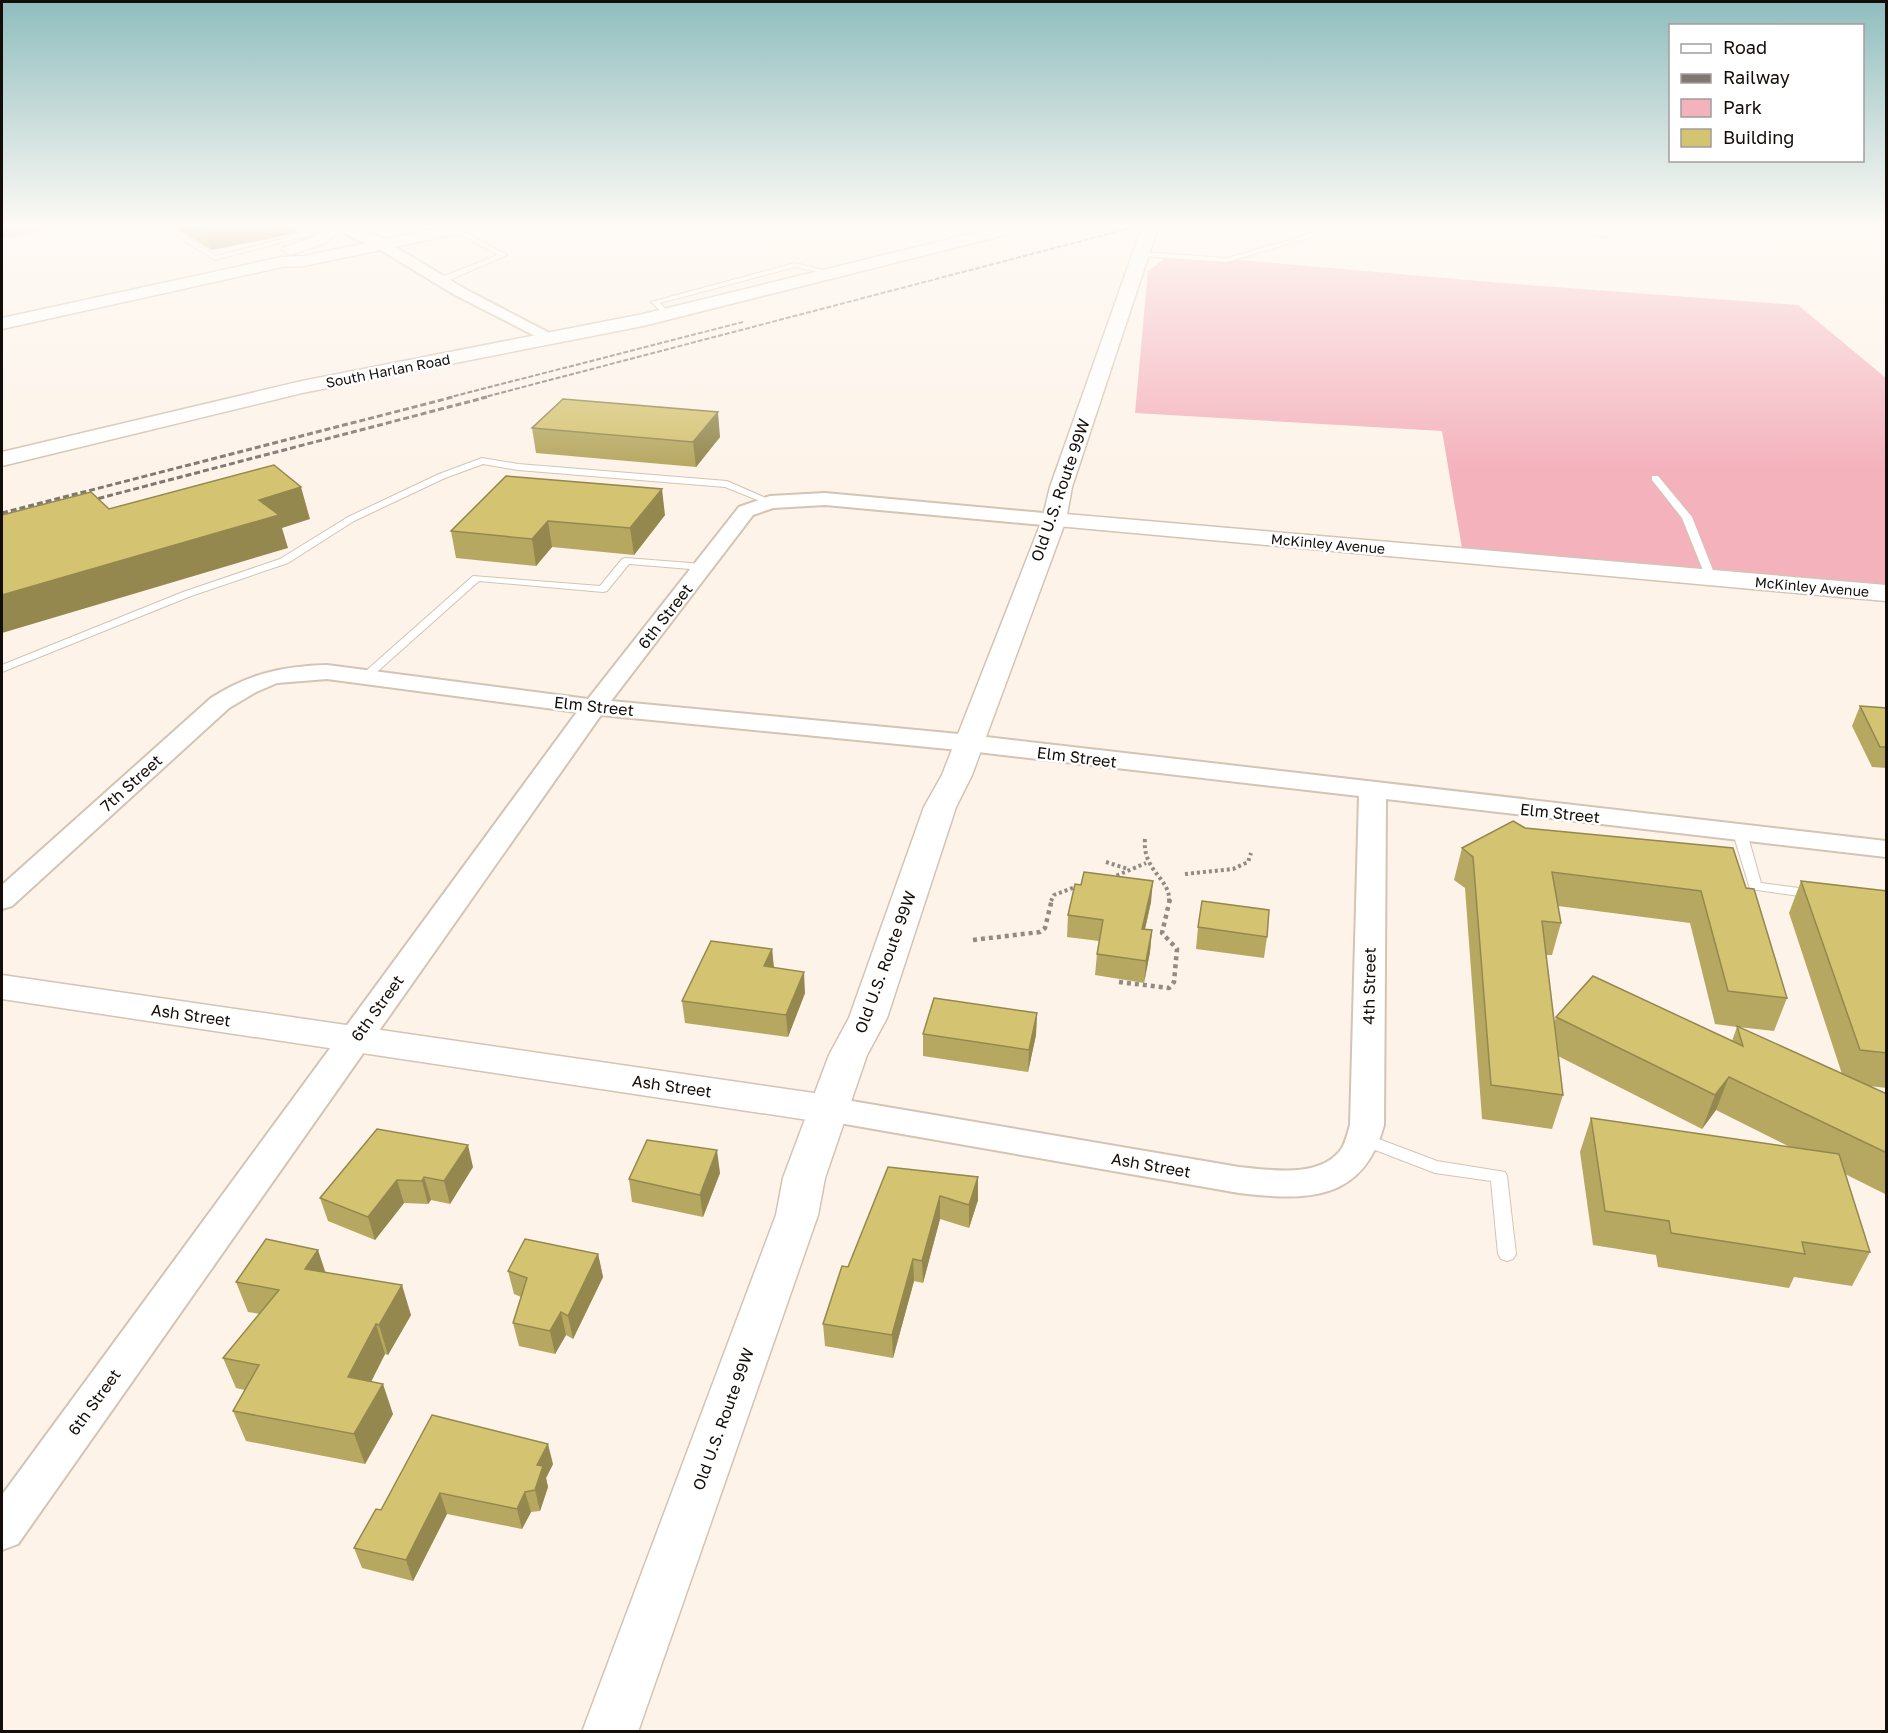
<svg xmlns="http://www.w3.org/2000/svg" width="1888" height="1733" font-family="'Golos Text',sans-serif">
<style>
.green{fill:#f4b2bd}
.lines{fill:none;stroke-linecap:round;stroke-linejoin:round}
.service-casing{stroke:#d3c4b4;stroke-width:2}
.minor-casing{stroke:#d3c4b4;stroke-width:4}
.tertiary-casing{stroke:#d3c4b4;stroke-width:3}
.secondary-casing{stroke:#d3c4b4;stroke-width:3}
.path-far1{stroke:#928b83;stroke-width:4;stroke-dasharray:3 3;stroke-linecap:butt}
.path{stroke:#928b83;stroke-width:4.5;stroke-dasharray:4 4;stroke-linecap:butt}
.service{fill:#fff;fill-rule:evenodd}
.minor{fill:#fff;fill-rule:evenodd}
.tertiary{fill:#fff;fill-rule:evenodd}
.secondary{fill:#fff;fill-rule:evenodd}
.rail-far1{stroke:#7f7770;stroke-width:2;stroke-dasharray:5 2;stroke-linecap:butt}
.rail{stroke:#7f7770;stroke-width:3;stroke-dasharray:6 3;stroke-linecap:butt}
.wall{fill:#b6a861;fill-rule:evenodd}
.shaded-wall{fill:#94884f}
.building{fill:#d4c371;stroke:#94884f;stroke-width:1.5}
.labels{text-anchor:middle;stroke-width:5;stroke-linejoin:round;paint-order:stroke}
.far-street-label{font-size:14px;fill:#120d08;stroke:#fff}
.street-label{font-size:16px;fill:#120d08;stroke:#fff}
</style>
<rect width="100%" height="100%" fill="#fdf3e9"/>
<g class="green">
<path d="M 2,227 L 58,227 L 2,239 Z"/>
<path d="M 1171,254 L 1502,283 L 1798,305 L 1886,378 L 1886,586 L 1462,548 L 1442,431 L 1135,413 L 1148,271 Z"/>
</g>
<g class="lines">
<g class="service-casing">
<g id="service">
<path d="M 163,227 L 171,227 L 216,256 L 301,234 L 291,227 L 299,227 L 310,235 L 215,260 Z"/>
<path d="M 1335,227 L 1345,227 L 1227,262 L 1141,256 L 1138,254 L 1141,252 L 1227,258 Z"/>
<path d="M 1570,227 C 1581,227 1590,231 1600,232 C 1610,233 1620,227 1630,227 L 1603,237 Z"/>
<path d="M 454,229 L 458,229 L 507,255 L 445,282 L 439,282 L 439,278 L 498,255 L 454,231 Z"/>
<path d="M 795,263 L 836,273 L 833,275 L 795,267 L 660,303 L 670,314 L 666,316 L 651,302 Z"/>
<path d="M 482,458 L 518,464 L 727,481 L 775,502 L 767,504 L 725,487 L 518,470 L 483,464 L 445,478 L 354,521 L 288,563 L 191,596 L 2,672 L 2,665 L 183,592 L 280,559 L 348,517 L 439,474 Z"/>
<path d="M 1652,476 L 1658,476 L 1692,517 L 1716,578 L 1715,580 L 1707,580 L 1706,578 L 1682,518 L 1652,480 Z"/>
<path d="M 626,558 L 703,564 L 708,567 L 703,570 L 629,564 L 607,591 L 603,592 L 479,581 L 369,679 L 361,679 L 359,677 L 473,576 L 600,586 L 622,559 Z"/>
<path d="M 1740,829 L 1747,833 L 1761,883 L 1814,890 L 1821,894 L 1819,897 L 1814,898 L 1750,889 L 1733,833 Z"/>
<path d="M 1363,1133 L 1437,1161 L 1505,1172 L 1507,1176 L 1516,1254 L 1513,1259 L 1507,1261 L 1501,1259 L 1498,1254 L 1491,1181 L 1435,1173 L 1357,1143 L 1355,1139 L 1357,1135 Z"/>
</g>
</g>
<g class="minor-casing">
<g id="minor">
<path d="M 336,227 L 353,227 L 379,237 L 465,289 L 561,339 L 559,342 L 547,342 L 455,295 L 369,243 L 356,240 Z"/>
<path d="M 825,493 L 1054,514 L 1061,516 L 1064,520 L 1061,524 L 1054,526 L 825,505 L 773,508 L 753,515 L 611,701 L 969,735 L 1886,841 L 1886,857 L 1386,799 L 1384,1125 C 1363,1202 1307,1201 1239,1193 L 828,1121 L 816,1118 L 811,1109 L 816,1100 L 828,1097 L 1239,1167 C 1271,1170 1321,1179 1342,1148 C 1346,1141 1348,1132 1350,1125 L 1359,796 L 969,751 L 601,715 L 18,1544 L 2,1550 L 2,1495 L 577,712 L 327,679 L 277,683 L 256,692 L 229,708 L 12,906 L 2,909 L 2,885 L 211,698 C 248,674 283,666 327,665 L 588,699 L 739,507 L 770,496 Z"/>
</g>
</g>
<g class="tertiary-casing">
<g id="tertiary">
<path d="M 999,227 L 1027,227 L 1025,230 L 643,326 L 302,393 L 2,466 L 2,452 L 302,381 L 643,314 Z"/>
<path d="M 1054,513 L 1886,585 L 1886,601 L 1046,525 L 1042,520 L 1046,515 Z"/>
<path d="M 2,975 L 828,1095 L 842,1099 L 848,1109 L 842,1119 L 828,1123 L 2,999 Z"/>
</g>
</g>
<g class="secondary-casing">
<g id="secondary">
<path d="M 325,227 L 343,227 L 326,243 L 290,255 L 282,250 L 284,247 L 314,237 Z"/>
<path d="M 442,227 L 473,227 L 465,232 L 304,266 L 282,267 L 2,329 L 2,318 L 282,257 L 304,256 Z"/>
<path d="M 1142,227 L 1158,227 L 1072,487 L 1066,520 L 972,775 L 956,807 L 887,1018 L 867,1055 L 825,1178 L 818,1215 L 638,1732 L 582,1732 L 776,1215 L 783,1178 L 829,1055 L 849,1018 L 924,807 L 942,775 L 1042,520 L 1050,487 Z"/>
</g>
</g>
<g class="path-far1">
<path d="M 1145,839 C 1142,871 1171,879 1169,901"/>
<path d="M 1106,862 L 1128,869"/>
<path d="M 1185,874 L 1233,869 L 1248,862 L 1251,853"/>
<path d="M 1111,878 L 1146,863"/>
<path d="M 1051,901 L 1054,895 L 1086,883"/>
</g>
<g class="path">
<path d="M 973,940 L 1040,932 L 1045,928 L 1052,899"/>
<path d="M 1119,982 L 1169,988 L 1174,982 L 1177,949 L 1162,933 L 1170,899"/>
</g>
<use href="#service" class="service"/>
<use href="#minor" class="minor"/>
<use href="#tertiary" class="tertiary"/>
<use href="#secondary" class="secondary"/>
<g class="rail-far1">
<path d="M 447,398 L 743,322"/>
<path d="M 481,398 L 1135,227"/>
</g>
<g class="rail">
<path d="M 81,503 L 487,397"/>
<path d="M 2,513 L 453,397"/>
</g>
</g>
<g class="wall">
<path d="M 175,227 L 294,227 L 296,233 L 211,250 Z"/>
<path d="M 532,428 L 720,437 L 696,467 L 536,453 Z"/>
<path d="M 506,476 L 665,515 L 634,555 L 552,547 L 536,566 L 456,558 L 451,531 Z"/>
<path d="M 1860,706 L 1887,708 L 1887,768 L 1872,767 L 1852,726 Z"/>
<path d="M 1525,828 L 1746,888 L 1787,998 L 1774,1031 L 1738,1027 L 1842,1074 L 1789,913 L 1801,881 L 1887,891 L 1887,1088 L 1869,1086 L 1887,1094 L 1887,1195 L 1845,1174 L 1870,1252 L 1852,1286 L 1794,1277 L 1789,1288 L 1658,1267 L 1656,1255 L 1593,1245 L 1580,1152 L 1591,1118 L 1790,1147 L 1716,1110 L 1702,1129 L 1558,1056 L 1563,1095 L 1552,1129 L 1482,1119 L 1465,888 L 1454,880 L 1462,848 ZM 1558,906 L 1690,923 L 1715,1024 L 1737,1027 L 1732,1041 L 1556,1017 L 1554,1024 L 1546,955 L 1552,955 L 1561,923 Z"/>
<path d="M 1151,902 L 1145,929 L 1152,930 L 1150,952 L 1144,983 L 1095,975 L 1097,954 L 1099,941 L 1067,937 L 1068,915 Z"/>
<path d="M 1198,927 L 1267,937 L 1264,958 L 1196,949 Z"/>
<path d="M 772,949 L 774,968 L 805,993 L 788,1037 L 685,1023 L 682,1001 Z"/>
<path d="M 1037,1013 L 1036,1035 L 1028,1072 L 923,1056 L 923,1034 Z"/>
<path d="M 377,1129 L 473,1167 L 450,1204 L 431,1200 L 428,1204 L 404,1203 L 375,1240 L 328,1221 L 320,1198 Z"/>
<path d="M 888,1167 L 978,1177 L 978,1200 L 969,1228 L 940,1219 L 923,1283 L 914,1281 L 893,1358 L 825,1346 L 823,1324 L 848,1267 Z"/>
<path d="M 720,1173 L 703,1217 L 632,1202 L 629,1179 Z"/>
<path d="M 598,1254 L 603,1277 L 573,1339 L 566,1335 L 555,1354 L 519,1346 L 513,1323 L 521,1297 L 514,1294 L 508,1271 Z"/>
<path d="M 326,1273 L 411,1315 L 388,1355 L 385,1354 L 371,1382 L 393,1414 L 365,1464 L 246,1441 L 233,1411 L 245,1390 L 236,1388 L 223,1358 L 260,1314 L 248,1312 L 236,1282 Z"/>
<path d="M 432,1415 L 553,1464 L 546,1478 L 548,1487 L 540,1511 L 531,1512 L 522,1529 L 447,1514 L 413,1581 L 362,1568 L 354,1548 L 381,1510 Z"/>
</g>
<g class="shaded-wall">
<path d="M 220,227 L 294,227 L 296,233 L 211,250 L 206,230 Z"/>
<path d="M 718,412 L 720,437 L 696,467 L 693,442 Z"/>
<path d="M 301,487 L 310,519 L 282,528 L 288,548 L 2,633 L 2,595 L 259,500 Z"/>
<path d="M 662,489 L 665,515 L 634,555 L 630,528 Z"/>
<path d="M 548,521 L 552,547 L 536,566 L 532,539 Z"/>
<path d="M 1153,881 L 1151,902 L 1140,951 L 1142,929 Z"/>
<path d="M 1152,930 L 1150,952 L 1144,983 L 1146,961 Z"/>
<path d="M 772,949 L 774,970 L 764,966 Z"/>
<path d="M 804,972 L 805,993 L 788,1037 L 786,1015 Z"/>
<path d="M 1037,1013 L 1036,1035 L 1028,1072 L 1029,1050 Z"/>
<path d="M 1729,1077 L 1716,1110 L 1702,1129 L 1715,1095 Z"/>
<path d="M 468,1145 L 473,1167 L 450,1204 L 444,1181 Z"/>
<path d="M 717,1150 L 720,1173 L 703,1217 L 700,1195 Z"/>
<path d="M 424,1177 L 431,1200 L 428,1204 L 422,1181 Z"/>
<path d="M 978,1177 L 978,1200 L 969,1228 L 969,1205 Z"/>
<path d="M 397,1180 L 404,1203 L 375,1240 L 368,1217 Z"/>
<path d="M 940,1196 L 940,1219 L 923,1283 L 922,1261 Z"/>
<path d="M 318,1250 L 328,1280 L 305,1269 Z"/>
<path d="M 598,1254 L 603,1277 L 573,1339 L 568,1316 Z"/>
<path d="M 913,1259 L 914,1281 L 893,1358 L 892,1335 Z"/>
<path d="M 402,1285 L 411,1315 L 388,1355 L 379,1325 Z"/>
<path d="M 561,1312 L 566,1335 L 555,1354 L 550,1331 Z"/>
<path d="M 376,1324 L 385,1354 L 358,1407 L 348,1377 Z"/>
<path d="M 383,1384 L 393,1414 L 365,1464 L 354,1434 Z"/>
<path d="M 548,1444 L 553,1464 L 546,1478 L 548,1487 L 540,1511 L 535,1490 L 537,1465 Z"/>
<path d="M 525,1492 L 531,1512 L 522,1529 L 517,1509 Z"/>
<path d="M 440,1493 L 447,1514 L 413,1581 L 406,1560 Z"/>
</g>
<g class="building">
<path d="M 202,227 L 220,227 L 206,230 Z"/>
<path d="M 563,399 L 718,412 L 693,442 L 532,428 Z"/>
<path d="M 274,465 L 301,487 L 259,500 L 279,515 L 2,595 L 2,515 L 91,492 L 109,509 Z"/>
<path d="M 506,476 L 662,489 L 630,528 L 548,521 L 532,539 L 451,531 Z"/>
<path d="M 1860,706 L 1887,708 L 1887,747 L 1880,747 Z"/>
<path d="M 1513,821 L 1525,828 L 1733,848 L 1746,888 L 1754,889 L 1787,998 L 1728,991 L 1701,891 L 1552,872 L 1561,923 L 1542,921 L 1563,1095 L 1491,1085 L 1473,857 L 1462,848 Z"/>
<path d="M 1084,872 L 1153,881 L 1142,929 L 1152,930 L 1146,961 L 1097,954 L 1103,920 L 1068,915 L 1075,884 L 1081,885 Z"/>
<path d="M 1801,881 L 1887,891 L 1887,1053 L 1860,1050 Z"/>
<path d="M 1202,901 L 1269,910 L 1267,937 L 1198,927 Z"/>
<path d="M 711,941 L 772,949 L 764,966 L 804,972 L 786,1015 L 682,1001 Z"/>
<path d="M 1593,976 L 1743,1046 L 1737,1026 L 1887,1094 L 1887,1153 L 1729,1077 L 1715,1095 L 1556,1017 Z"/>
<path d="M 934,998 L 1037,1013 L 1029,1050 L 923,1034 Z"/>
<path d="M 1591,1118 L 1839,1154 L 1870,1252 L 1802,1242 L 1805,1254 L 1671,1233 L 1669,1221 L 1605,1211 Z"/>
<path d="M 377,1129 L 468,1145 L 444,1181 L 424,1177 L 422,1181 L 397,1180 L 368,1217 L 320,1198 Z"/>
<path d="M 647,1140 L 717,1150 L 700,1195 L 629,1179 Z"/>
<path d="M 888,1167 L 978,1177 L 969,1205 L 940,1196 L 922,1261 L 913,1259 L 892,1335 L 823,1324 L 842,1266 L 848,1267 Z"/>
<path d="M 266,1239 L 318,1250 L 305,1269 L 402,1285 L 379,1325 L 376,1324 L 348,1377 L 383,1384 L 354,1434 L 233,1411 L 259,1365 L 223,1358 L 279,1290 L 236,1282 Z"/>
<path d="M 525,1239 L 598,1254 L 568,1316 L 561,1312 L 550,1331 L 513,1323 L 527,1278 L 508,1271 Z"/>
<path d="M 432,1415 L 548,1444 L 537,1465 L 543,1466 L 535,1490 L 525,1492 L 517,1509 L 440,1493 L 406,1560 L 354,1548 L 376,1509 L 381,1510 Z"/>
</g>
<linearGradient id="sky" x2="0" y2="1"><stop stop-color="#8fbdbe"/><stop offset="0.48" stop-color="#fefaf5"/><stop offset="1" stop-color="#fefaf5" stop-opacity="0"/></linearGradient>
<rect width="1888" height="470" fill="url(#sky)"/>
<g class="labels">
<g class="far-street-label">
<text transform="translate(388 371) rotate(-11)" y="5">South Harlan Road</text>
<text transform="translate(1328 544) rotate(5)" y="5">McKinley Avenue</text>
<text transform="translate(1812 587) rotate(5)" y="5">McKinley Avenue</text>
</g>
<g class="street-label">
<text transform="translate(1060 490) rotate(-71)" y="6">Old U.S. Route 99W</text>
<text transform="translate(665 616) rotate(-52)" y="6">6th Street</text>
<text transform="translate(594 706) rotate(6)" y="6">Elm Street</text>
<text transform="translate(1077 757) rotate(7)" y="6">Elm Street</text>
<text transform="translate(131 783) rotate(-42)" y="6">7th Street</text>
<text transform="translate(1560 813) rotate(6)" y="6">Elm Street</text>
<text transform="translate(885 962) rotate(-70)" y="6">Old U.S. Route 99W</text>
<text transform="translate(1369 986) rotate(-89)" y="6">4th Street</text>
<text transform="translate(377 1008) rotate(-54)" y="6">6th Street</text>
<text transform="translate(191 1015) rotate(8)" y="6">Ash Street</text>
<text transform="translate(672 1086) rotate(8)" y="6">Ash Street</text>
<text transform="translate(1151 1165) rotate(10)" y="6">Ash Street</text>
<text transform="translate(94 1402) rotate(-54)" y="6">6th Street</text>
<text transform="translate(723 1419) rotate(-70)" y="6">Old U.S. Route 99W</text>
</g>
</g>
<rect width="1888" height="1733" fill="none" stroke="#120d08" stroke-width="6"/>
<rect x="1669" y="24" width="195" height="138" fill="#ffffff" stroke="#a09e9c" stroke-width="1.5"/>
<rect x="1681" y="44" width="30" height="9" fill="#ffffff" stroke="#a09e9c" stroke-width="1.5"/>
<text x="1723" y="54" font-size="18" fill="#120d08">Road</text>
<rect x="1681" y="74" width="30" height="9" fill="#7f7770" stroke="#a09e9c" stroke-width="1.5"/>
<text x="1723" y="84" font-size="18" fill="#120d08">Railway</text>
<rect x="1681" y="99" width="30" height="18" fill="#f4b2bd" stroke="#a09e9c" stroke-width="1.5"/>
<text x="1723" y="114" font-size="18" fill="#120d08">Park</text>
<rect x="1681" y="129" width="30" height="18" fill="#d4c371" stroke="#a09e9c" stroke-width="1.5"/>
<text x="1723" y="144" font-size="18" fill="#120d08">Building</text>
</svg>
